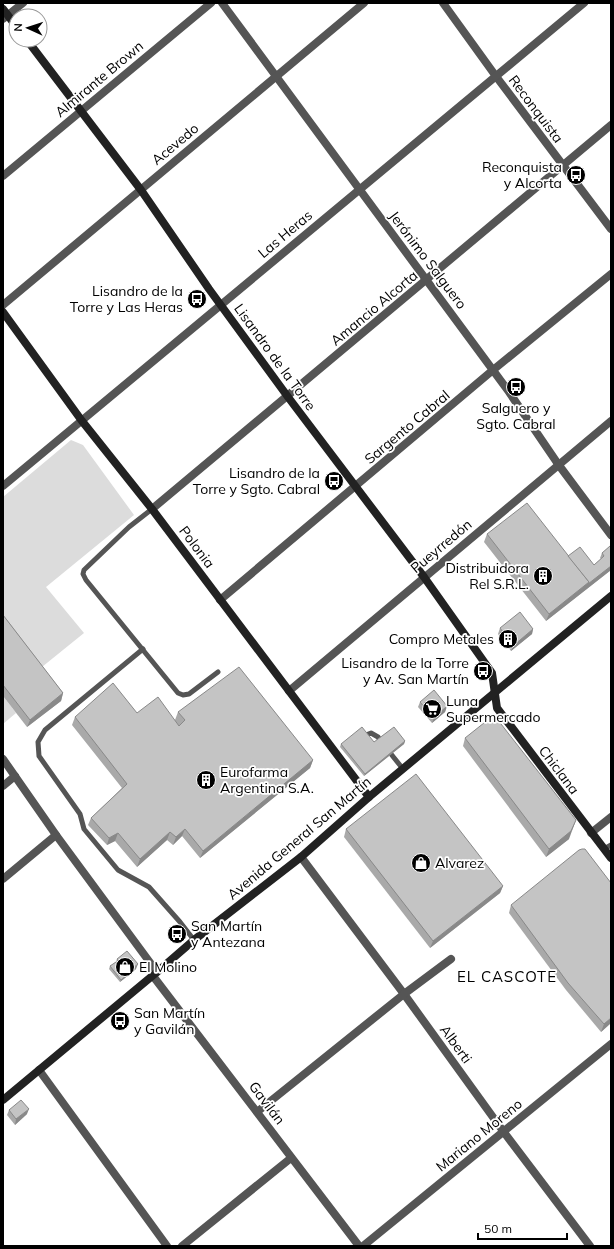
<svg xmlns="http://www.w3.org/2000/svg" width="614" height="1249" font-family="Mulish,sans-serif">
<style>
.green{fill:#dcdcdc}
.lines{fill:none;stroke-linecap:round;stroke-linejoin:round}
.lane{stroke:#555;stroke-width:5}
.street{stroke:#555;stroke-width:8}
.secondary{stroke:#222;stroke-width:8}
.wall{fill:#a9a9a9}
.shaded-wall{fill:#898989}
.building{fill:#c4c4c4;stroke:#898989}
.labels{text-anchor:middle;stroke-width:3.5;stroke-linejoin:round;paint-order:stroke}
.street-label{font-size:14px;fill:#000;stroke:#fff}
.poi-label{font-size:14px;fill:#000;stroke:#fff;text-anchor:end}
.neighbourhood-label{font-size:15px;letter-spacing:1px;fill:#000;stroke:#fff}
</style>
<rect width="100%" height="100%" fill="#fff"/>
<g class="green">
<path d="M 71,440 L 83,445 L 134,515 L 46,587 L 84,633 L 37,671 L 3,627 L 3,497 Z"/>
<path d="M 3,696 L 16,713 L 3,724 Z"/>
</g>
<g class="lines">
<g class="lane">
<path d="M 152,509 L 129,527 L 84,570 L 83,574 L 86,580 L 178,693 L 183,695 L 189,694 L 218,672"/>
<path d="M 143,649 L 45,730 L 38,742 L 39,756 L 80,814 L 84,829 L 118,870 L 149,887 L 180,922 L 194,940"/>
<path d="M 361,737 L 371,733 L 378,737 L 382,743"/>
<path d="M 387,749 L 403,769"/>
<path d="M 604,849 L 611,845"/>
</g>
<g class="street">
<path d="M 222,3 L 509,392 L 558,464 L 611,535"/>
<path d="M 443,3 L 495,75 L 611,229"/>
<path d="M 3,19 L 23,3"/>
<path d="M 3,176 L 211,3"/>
<path d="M 3,305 L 364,3"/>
<path d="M 3,486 L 584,3"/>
<path d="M 152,509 L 611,125"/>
<path d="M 220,600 L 493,370 L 611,274"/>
<path d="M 289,691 L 611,421"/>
<path d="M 3,759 L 56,835 L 157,972"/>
<path d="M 3,786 L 15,776"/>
<path d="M 591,833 L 611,817"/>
<path d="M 301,857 L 404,994 L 503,1131 L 590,1246"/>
<path d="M 3,879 L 56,835"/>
<path d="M 153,976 L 359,1246"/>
<path d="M 39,1070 L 167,1246"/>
<path d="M 257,1112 L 404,994 L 451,959"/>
<path d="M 182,1246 L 291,1158"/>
<path d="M 363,1246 L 611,1044"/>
</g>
<g class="secondary">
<path d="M 3,9 L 16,26"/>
<path d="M 27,40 L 141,190 L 209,289 L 288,397 L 424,577 L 492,673 L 497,708 L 611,858"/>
<path d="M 3,312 L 82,421 L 152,509 L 369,797"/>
<path d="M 3,1100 L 157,972 L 194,940 L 301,857 L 369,797 L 611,596"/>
</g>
</g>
<g class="wall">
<path d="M 487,534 L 568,556 L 594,565 L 601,559 L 600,558 L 602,553 L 611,546 L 611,570 L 546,621 L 484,542 Z"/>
<path d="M 3,615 L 63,693 L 61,701 L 27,727 L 3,696 Z"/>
<path d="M 500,628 L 533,629 L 532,634 L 511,651 L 498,634 Z"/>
<path d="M 420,702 L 447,706 L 445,712 L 432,723 L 418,707 Z"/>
<path d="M 178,712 L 313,760 L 310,768 L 200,858 L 182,836 L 173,845 L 167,840 L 137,867 L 115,841 L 107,845 L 88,825 L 91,818 L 122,788 L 72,725 L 75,717 L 137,713 L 175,720 Z"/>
<path d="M 465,738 L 569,839 L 546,857 L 463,746 Z"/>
<path d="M 405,741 L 404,744 L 364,776 L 340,747 L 341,744 Z"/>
<path d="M 346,829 L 503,886 L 500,893 L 430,948 L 344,837 Z"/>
<path d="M 611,883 L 611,1023 L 601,1032 L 566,990 L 509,913 L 511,905 Z"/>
<path d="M 117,959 L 136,969 L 120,982 L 109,969 L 110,966 L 116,962 Z"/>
<path d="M 9,1110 L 27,1114 L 15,1125 L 7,1115 Z"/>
</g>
<g class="shaded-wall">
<path d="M 611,566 L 611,570 L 546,621 L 549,614 L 589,582 Z"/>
<path d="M 533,629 L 532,634 L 511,651 L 513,646 Z"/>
<path d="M 63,693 L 61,701 L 27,727 L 30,720 Z"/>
<path d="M 447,706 L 445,712 L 432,723 L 434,718 Z"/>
<path d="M 405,741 L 404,744 L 364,776 L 365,774 Z"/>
<path d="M 313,760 L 310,768 L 200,858 L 203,851 Z"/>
<path d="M 576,820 L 569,839 L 546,857 L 549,849 Z"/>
<path d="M 185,829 L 182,836 L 173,845 L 176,837 Z"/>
<path d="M 170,832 L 167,840 L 137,867 L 140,859 Z"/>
<path d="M 118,833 L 115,841 L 107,845 L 109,838 Z"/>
<path d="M 503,886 L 500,893 L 430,948 L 433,941 Z"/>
<path d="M 138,964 L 136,969 L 120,982 L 121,980 L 127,975 L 127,973 Z"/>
<path d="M 611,1018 L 611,1023 L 601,1032 L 604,1024 Z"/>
<path d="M 29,1109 L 27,1114 L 15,1125 L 16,1119 Z"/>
</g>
<g class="building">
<path d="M 527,503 L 589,582 L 549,614 L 487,534 Z"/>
<path d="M 610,546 L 611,546 L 611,566 L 588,584 L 589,582 L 568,556 L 580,547 L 594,565 L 604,556 L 602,553 Z"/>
<path d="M 520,612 L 533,629 L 513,646 L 500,628 Z"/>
<path d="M 3,615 L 63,693 L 30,720 L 3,685 Z"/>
<path d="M 239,667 L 313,760 L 203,851 L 185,829 L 176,837 L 170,832 L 140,859 L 118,833 L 109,838 L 91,818 L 127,784 L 75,717 L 113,683 L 137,713 L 158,697 L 179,726 L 185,720 L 178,712 Z"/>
<path d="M 434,690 L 447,706 L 434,718 L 420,702 Z"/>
<path d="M 494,715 L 576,820 L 571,831 L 549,849 L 465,738 Z"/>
<path d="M 362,727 L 374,742 L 394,727 L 405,741 L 365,774 L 341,744 Z"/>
<path d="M 416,774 L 503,886 L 433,941 L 346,829 Z"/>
<path d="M 582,849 L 585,849 L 611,883 L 611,1018 L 604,1024 L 568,983 L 511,905 L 579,850 Z"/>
<path d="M 127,951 L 138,964 L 127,973 L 117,959 Z"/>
<path d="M 116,962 L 127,975 L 121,980 L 110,966 Z"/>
<path d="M 21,1100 L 29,1109 L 16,1119 L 9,1110 Z"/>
</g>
<defs>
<g id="bus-disc" transform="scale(1)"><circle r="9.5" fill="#000" stroke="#fff"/><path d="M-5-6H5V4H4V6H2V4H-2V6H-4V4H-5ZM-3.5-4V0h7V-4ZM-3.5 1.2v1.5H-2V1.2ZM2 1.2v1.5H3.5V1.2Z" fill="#fff"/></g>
<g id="building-disc" transform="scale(1)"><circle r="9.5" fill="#000" stroke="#fff"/><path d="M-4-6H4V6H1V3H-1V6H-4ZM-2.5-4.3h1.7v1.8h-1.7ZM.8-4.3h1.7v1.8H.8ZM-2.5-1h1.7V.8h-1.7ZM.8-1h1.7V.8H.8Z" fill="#fff"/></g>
<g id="supermarket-disc" transform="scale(1)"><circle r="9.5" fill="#000" stroke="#fff"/><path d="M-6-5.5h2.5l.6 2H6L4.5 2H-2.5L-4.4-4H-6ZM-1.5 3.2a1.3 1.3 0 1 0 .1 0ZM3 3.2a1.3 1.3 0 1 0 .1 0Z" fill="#fff"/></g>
<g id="shop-disc" transform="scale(1)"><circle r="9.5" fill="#000" stroke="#fff"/><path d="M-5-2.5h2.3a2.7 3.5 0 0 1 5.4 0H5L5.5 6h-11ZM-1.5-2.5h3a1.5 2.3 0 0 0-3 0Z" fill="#fff"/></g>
</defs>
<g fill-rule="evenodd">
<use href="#bus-disc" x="576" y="175"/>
<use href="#bus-disc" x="197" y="299"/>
<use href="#bus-disc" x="516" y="387"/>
<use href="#bus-disc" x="334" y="481"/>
<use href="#building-disc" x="543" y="576"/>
<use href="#building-disc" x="508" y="639"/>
<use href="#bus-disc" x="483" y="671"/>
<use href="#supermarket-disc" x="432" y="709"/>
<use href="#building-disc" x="206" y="780"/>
<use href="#shop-disc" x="421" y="863"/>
<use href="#bus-disc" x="177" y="934"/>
<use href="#shop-disc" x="125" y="967"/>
<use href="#bus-disc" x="120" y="1021"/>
</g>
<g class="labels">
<g class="street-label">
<text transform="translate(99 79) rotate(-40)" y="5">Almirante Brown</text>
<text transform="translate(536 109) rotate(53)" y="5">Reconquista</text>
<text transform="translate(175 144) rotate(-40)" y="5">Acevedo</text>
<text transform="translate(285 234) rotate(-40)" y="5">Las Heras</text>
<text transform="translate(428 260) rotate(53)" y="5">Jerónimo Salguero</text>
<text transform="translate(374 308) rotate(-40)" y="5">Amancio Alcorta</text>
<text transform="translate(275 357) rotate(54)" y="5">Lisandro de la Torre</text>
<text transform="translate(407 427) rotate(-40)" y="5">Sargento Cabral</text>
<text transform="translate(441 546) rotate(-40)" y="5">Pueyrredón</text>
<text transform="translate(197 547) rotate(53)" y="5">Polonia</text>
<text transform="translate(559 770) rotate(53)" y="5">Chiclana</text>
<text transform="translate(299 838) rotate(-40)" y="5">Avenida General San Martín</text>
<text transform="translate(456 1044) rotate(54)" y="5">Alberti</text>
<text transform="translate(267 1103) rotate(53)" y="5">Gavilán</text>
<text transform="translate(479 1135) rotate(-39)" y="5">Mariano Moreno</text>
</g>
<g class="poi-label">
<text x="562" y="172">Reconquista<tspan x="562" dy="16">y Alcorta</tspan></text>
<text x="183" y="296">Lisandro de la<tspan x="183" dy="16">Torre y Las Heras</tspan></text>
<text x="516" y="413" text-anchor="middle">Salguero y<tspan x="516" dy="16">Sgto. Cabral</tspan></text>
<text x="320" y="478">Lisandro de la<tspan x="320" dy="16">Torre y Sgto. Cabral</tspan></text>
<text x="529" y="573">Distribuidora<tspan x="529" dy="16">Rel S.R.L.</tspan></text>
<text x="494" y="644">Compro Metales</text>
<text x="469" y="668">Lisandro de la Torre<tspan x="469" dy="16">y Av. San Martín</tspan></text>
<text x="446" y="706" text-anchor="start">Luna<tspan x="446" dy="16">Supermercado</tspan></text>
<text x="220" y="777" text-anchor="start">Eurofarma<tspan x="220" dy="16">Argentina S.A.</tspan></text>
<text x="435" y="868" text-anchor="start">Alvarez</text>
<text x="191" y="931" text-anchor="start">San Martín<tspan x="191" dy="16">y Antezana</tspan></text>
<text x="139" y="972" text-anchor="start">El Molino</text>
<text x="134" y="1018" text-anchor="start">San Martín<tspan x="134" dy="16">y Gavilán</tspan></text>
</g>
<g class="neighbourhood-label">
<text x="507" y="982">EL CASCOTE</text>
</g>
</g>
<rect width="614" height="1249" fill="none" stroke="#000000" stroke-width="8"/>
<g transform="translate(28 28) rotate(273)"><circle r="19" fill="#ffffff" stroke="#999999"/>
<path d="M0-3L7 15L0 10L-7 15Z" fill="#000000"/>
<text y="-6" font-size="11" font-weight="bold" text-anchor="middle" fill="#000000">N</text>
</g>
<path d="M478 1233v6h89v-6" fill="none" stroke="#000000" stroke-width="2"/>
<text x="484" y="1233" font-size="12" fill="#000000" stroke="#ffffff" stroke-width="3" paint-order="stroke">50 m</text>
</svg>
